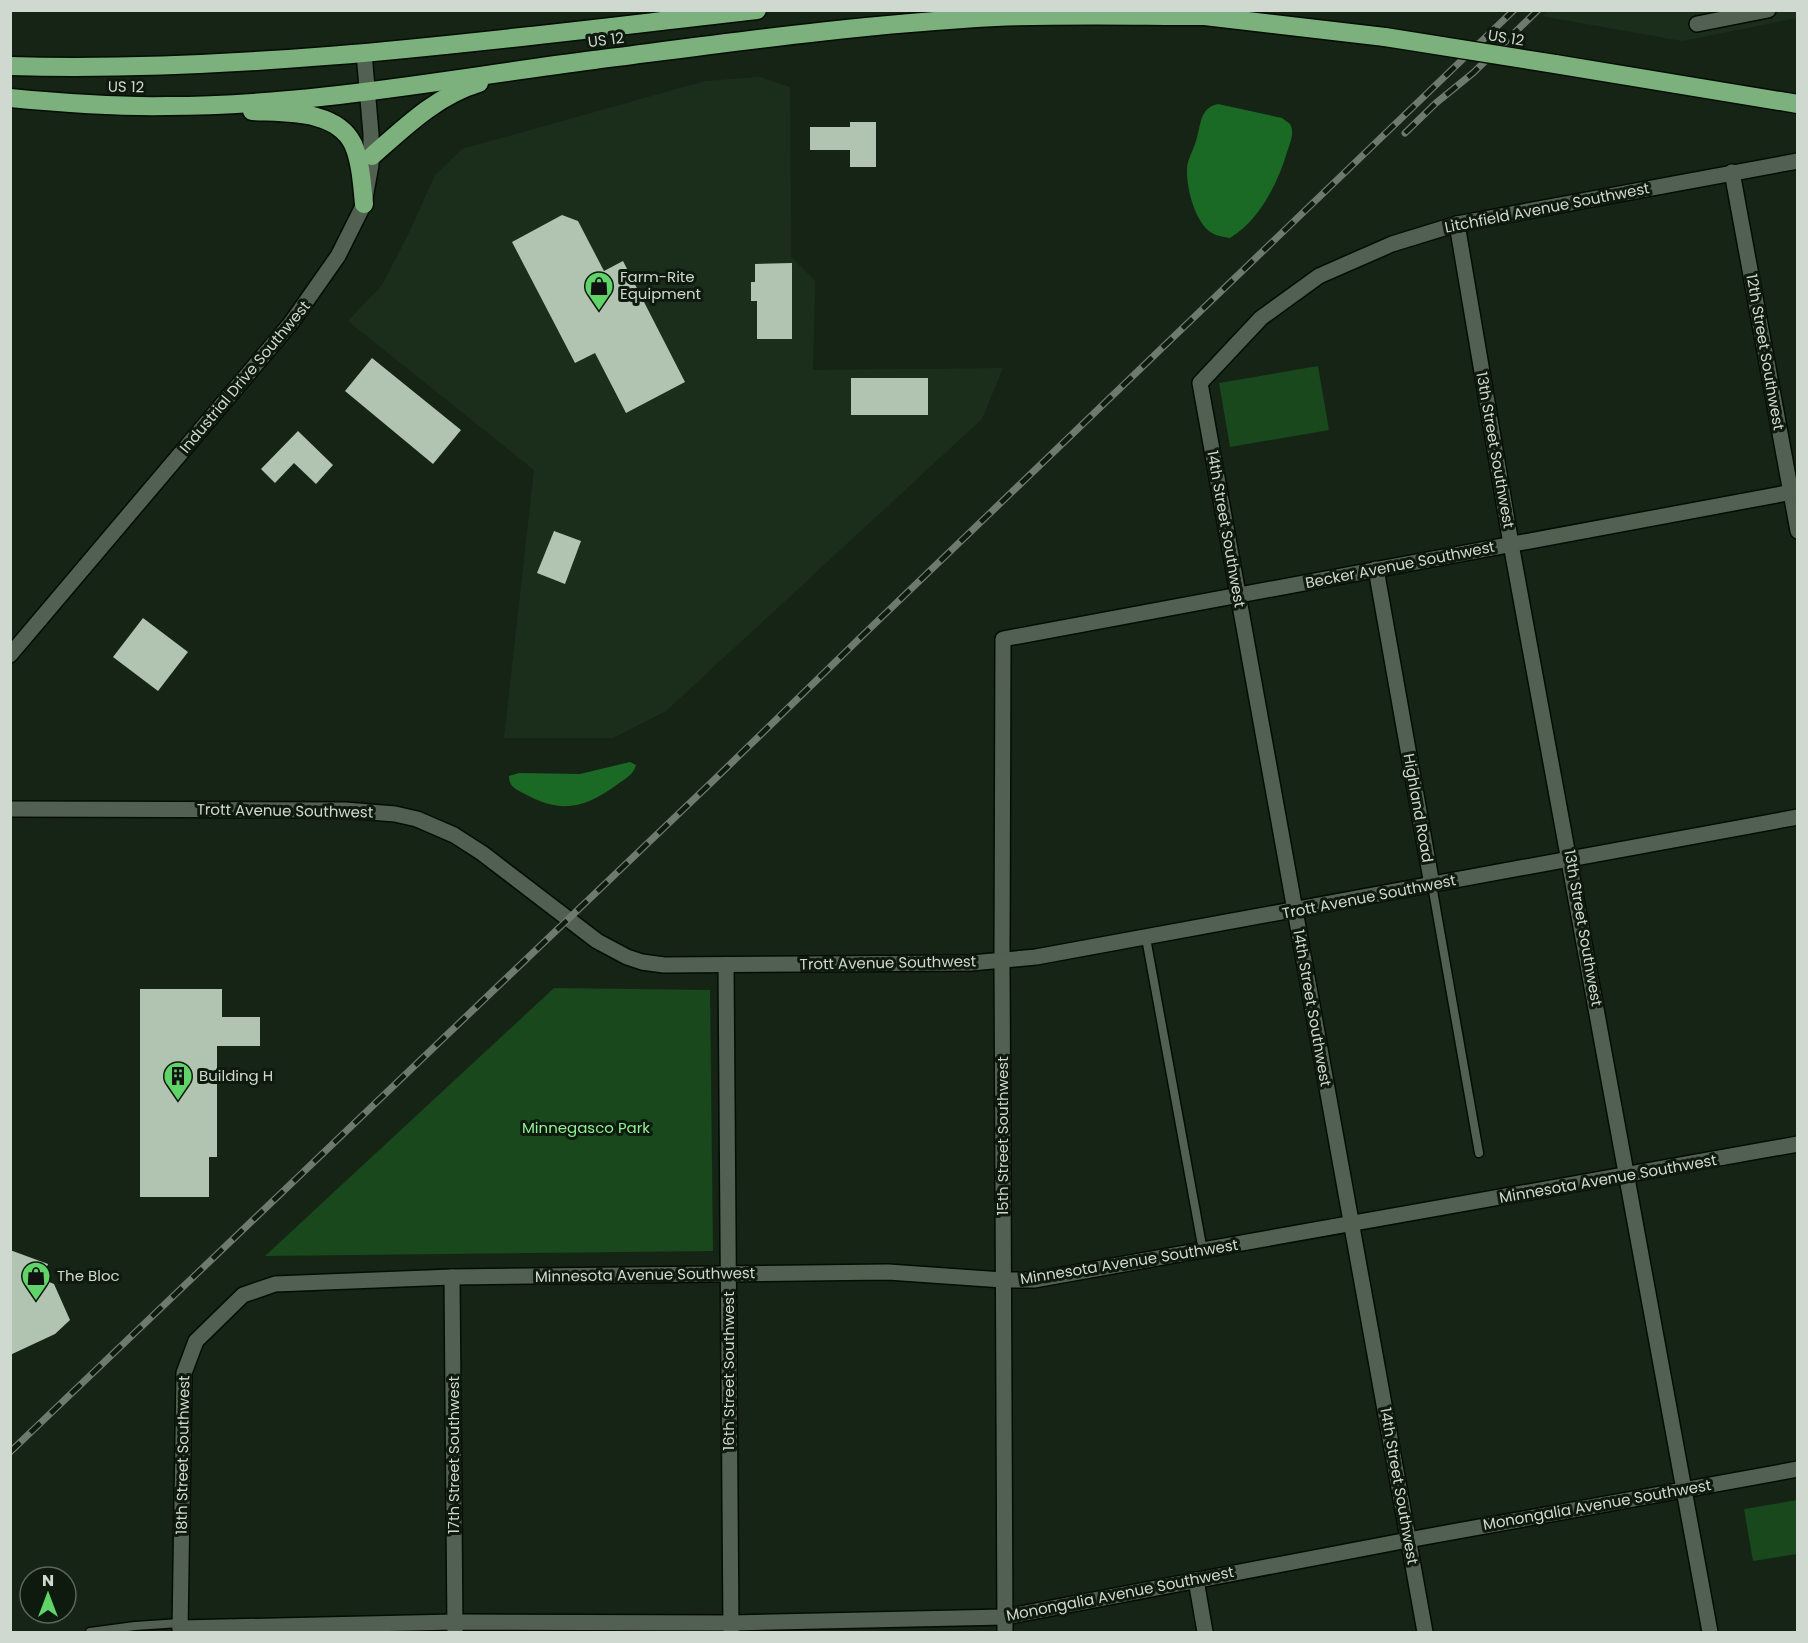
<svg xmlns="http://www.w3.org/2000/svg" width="1808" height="1643" font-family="Poppins,sans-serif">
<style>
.built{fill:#1b2e1c}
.green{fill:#18481c}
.water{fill:#1a6924}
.building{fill:#b1c3b1}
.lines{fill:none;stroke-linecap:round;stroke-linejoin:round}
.lane-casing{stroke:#030d03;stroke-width:11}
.street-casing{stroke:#030d03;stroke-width:18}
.secondary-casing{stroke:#030d03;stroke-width:18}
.highway-casing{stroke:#030d03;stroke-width:21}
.lane{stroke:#516051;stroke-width:8}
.street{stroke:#516051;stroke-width:15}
.secondary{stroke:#516051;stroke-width:15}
.highway{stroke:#7cb17d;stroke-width:18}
.rail-casing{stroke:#6e7a6e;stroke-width:7}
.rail{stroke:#0d1a0d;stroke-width:4.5;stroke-dasharray:14;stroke-linecap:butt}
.highway-bridge-casing{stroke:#030d03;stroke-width:21;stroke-linecap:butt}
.highway-bridge{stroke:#7cb17d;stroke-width:18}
.labels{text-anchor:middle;stroke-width:6;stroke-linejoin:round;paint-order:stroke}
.street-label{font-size:15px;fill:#d0d9cf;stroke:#0d1a0d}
.poi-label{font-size:15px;fill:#d0d9cf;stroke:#0d1a0d;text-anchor:start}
.park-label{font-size:15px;fill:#90f294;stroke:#0d1a0d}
</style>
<rect width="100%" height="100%" fill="#162416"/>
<g class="built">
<path d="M 1549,10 L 1798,11 L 1797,18 L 1682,41 L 1542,16 Z"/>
<path d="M 760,77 L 790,87 L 791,257 L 815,281 L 813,370 L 1003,368 L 982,419 L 666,711 L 613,738 L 504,738 L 534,470 L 348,321 L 382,285 L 409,233 L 435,175 L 462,149 L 705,81 Z"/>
</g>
<g class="green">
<path d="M 1318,366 L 1329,430 L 1230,447 L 1219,383 Z"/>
<path d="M 554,988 L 710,990 L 713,1251 L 265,1256 Z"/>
<path d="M 1797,1500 L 1797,1554 L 1753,1561 L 1744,1509 Z"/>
</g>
<g class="water">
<path d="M 1218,104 L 1282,118 C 1283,119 1289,123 1290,124 C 1295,132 1290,144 1287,152 C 1278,183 1259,221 1230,238 C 1224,237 1217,236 1212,233 C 1195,223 1186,187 1187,168 C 1188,158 1193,151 1196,141 C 1201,126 1199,108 1218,104 Z"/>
<path d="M 630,762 L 636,765 C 634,774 625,779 618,784 C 584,809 560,814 523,793 C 515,789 509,786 509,776 L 519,773 L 580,774 Z"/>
</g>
<g class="building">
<path d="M 850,122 L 876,122 L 876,167 L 850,167 L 850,150 L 810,150 L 810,127 L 850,127 Z"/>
<path d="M 562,215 L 578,221 L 604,271 L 623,261 L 685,382 L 626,413 L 595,353 L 575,363 L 512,242 Z"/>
<path d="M 792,263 L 792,339 L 757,339 L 757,301 L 751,301 L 751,282 L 755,282 L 755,264 Z"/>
<path d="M 372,358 L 461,430 L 433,464 L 345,391 Z"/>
<rect x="851" y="378" width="77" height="37"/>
<path d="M 298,431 L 333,465 L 316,484 L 294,463 L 275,483 L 261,469 Z"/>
<path d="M 554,531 L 581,541 L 565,584 L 537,573 Z"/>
<path d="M 143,618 L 188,652 L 158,691 L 113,657 Z"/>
<path d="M 140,989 L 222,989 L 222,1017 L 260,1017 L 260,1046 L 217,1046 L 217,1157 L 209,1157 L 209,1197 L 140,1197 Z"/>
<path d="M 10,1250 L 48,1264 L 42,1279 L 54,1284 L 70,1320 L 55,1334 L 10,1355 Z"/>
</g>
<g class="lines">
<g class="lane-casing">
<g id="lane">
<path d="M 1432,885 L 1479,1153"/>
<path d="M 1146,938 L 1203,1251"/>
<path d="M 90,1632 L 135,1626 L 180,1623"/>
</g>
</g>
<g class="street-casing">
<g id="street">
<path d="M 1697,24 L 1768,10"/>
<path d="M 1732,172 L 1798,531"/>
<path d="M 1457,224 L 1511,544 L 1710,1632"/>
<path d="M 1376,569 L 1432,885"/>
<path d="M 1002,960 L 1003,639 L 1798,491"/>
<path d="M 726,965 L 731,1632"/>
<path d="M 452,1277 L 455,1631"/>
<path d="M 1196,1580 L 1205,1632"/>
<path d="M 180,1628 L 455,1622 L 731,1623 L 1005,1617 L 1408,1540 L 1798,1469"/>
<path d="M 180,1632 L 184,1373 L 196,1341 L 243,1295 L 275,1284 L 452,1277 L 888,1272 L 1003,1280 L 1034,1280 L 1798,1144"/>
<path d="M 1425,1632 L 1200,383 L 1261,318 L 1319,276 L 1392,244 L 1457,224 L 1798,161"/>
</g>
</g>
<g class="secondary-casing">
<g id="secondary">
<path d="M 10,655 L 291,323 L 338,256 L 364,204 L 371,165 L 371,134 L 364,53"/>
<path d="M 10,809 L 345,810 L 395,814 L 417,819 L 454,835 L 482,853 L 597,941 L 627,957 L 642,962 L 664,965 L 971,963 L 1036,957 L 1798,817"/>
<path d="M 1002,960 L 1005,1632"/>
</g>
</g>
<g class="highway-casing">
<g id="highway">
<path d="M 1196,15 L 1385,37"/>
<path d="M 1555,64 L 1798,104"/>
<path d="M 10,66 C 260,73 509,38 757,10"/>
<path d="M 10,98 C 63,103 115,107 167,106 C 310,106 452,78 594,60 C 727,43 861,24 996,17 C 1067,14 1137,16 1208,16"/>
<path d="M 252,111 C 284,113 336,109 353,144 C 361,162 362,185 364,204"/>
<path d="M 372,156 C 405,127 436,96 479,83"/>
</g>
</g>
<use href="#lane" class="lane"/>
<use href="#street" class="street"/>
<use href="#secondary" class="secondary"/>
<use href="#highway" class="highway"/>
<g class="rail-casing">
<g id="rail">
<path d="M 1405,133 L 1436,103 L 1473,73 L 1538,10"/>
<path d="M 10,1452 L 716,778 L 862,636 L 1514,10"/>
</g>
</g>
<use href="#rail" class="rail"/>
<g class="highway-bridge-casing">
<path id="highway-bridge" d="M 1385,37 L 1555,64"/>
</g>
<use href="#highway-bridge" class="highway-bridge"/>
</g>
<defs>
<g id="shop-pin" transform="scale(1.5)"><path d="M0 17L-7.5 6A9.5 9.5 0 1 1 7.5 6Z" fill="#61d469" stroke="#0d1a0d"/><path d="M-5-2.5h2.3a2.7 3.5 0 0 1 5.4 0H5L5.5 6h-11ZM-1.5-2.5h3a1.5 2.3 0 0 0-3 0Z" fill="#111"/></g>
<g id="building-pin" transform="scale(1.5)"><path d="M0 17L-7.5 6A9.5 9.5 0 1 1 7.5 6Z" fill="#61d469" stroke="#0d1a0d"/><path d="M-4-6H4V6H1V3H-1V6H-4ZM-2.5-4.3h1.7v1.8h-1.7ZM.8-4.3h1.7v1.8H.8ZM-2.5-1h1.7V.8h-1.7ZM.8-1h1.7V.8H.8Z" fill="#111"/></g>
</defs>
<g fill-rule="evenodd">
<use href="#shop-pin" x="599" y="286"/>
<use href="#building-pin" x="178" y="1076"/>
<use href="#shop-pin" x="36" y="1276"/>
</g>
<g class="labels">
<g class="street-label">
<text transform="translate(1506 38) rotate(9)" y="5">US 12</text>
<text transform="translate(606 40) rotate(-7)" y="5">US 12</text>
<text transform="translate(126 87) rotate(1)" y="5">US 12</text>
<text transform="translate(1547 208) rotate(-11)" y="5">Litchfield Avenue Southwest</text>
<text transform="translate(1765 352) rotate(80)" y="5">12th Street Southwest</text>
<text transform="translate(245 377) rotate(-50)" y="5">Industrial Drive Southwest</text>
<text transform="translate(1495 450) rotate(80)" y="5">13th Street Southwest</text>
<text transform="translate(1226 529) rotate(80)" y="5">14th Street Southwest</text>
<text transform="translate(1400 565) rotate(-11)" y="5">Becker Avenue Southwest</text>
<text transform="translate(1418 808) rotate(80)" y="5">Highland Road</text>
<text transform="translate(285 811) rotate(1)" y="5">Trott Avenue Southwest</text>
<text transform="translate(1369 897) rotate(-11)" y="5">Trott Avenue Southwest</text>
<text transform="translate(1583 928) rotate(80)" y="5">13th Street Southwest</text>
<text transform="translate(888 963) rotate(-1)" y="5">Trott Avenue Southwest</text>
<text transform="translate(1312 1008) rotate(80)" y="5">14th Street Southwest</text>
<text transform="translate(1003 1136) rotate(-90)" y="5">15th Street Southwest</text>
<text transform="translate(1608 1179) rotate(-10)" y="5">Minnesota Avenue Southwest</text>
<text transform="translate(1129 1262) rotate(-9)" y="5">Minnesota Avenue Southwest</text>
<text transform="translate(645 1275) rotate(-1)" y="5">Minnesota Avenue Southwest</text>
<text transform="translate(729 1371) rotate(-90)" y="5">16th Street Southwest</text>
<text transform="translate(183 1455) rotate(-89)" y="5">18th Street Southwest</text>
<text transform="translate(454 1455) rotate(-90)" y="5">17th Street Southwest</text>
<text transform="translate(1399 1486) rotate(80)" y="5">14th Street Southwest</text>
<text transform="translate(1597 1505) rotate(-10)" y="5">Monongalia Avenue Southwest</text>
<text transform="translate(1120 1594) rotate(-11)" y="5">Monongalia Avenue Southwest</text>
</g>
<g class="poi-label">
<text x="620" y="282">Farm-Rite<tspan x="620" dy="17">Equipment</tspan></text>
<text x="199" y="1081">Building H</text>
<text x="57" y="1281">The Bloc</text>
</g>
<g class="park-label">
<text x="586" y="1133">Minnegasco Park</text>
</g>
</g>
<rect width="1808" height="1643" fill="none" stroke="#d0d9cf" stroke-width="24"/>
<g transform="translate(48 1595)"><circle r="28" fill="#0d1a0d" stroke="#5b665b" stroke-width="1.5"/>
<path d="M0-4.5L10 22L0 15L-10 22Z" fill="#61d469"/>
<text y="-9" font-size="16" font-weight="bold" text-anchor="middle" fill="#d0d9cf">N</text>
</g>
</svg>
